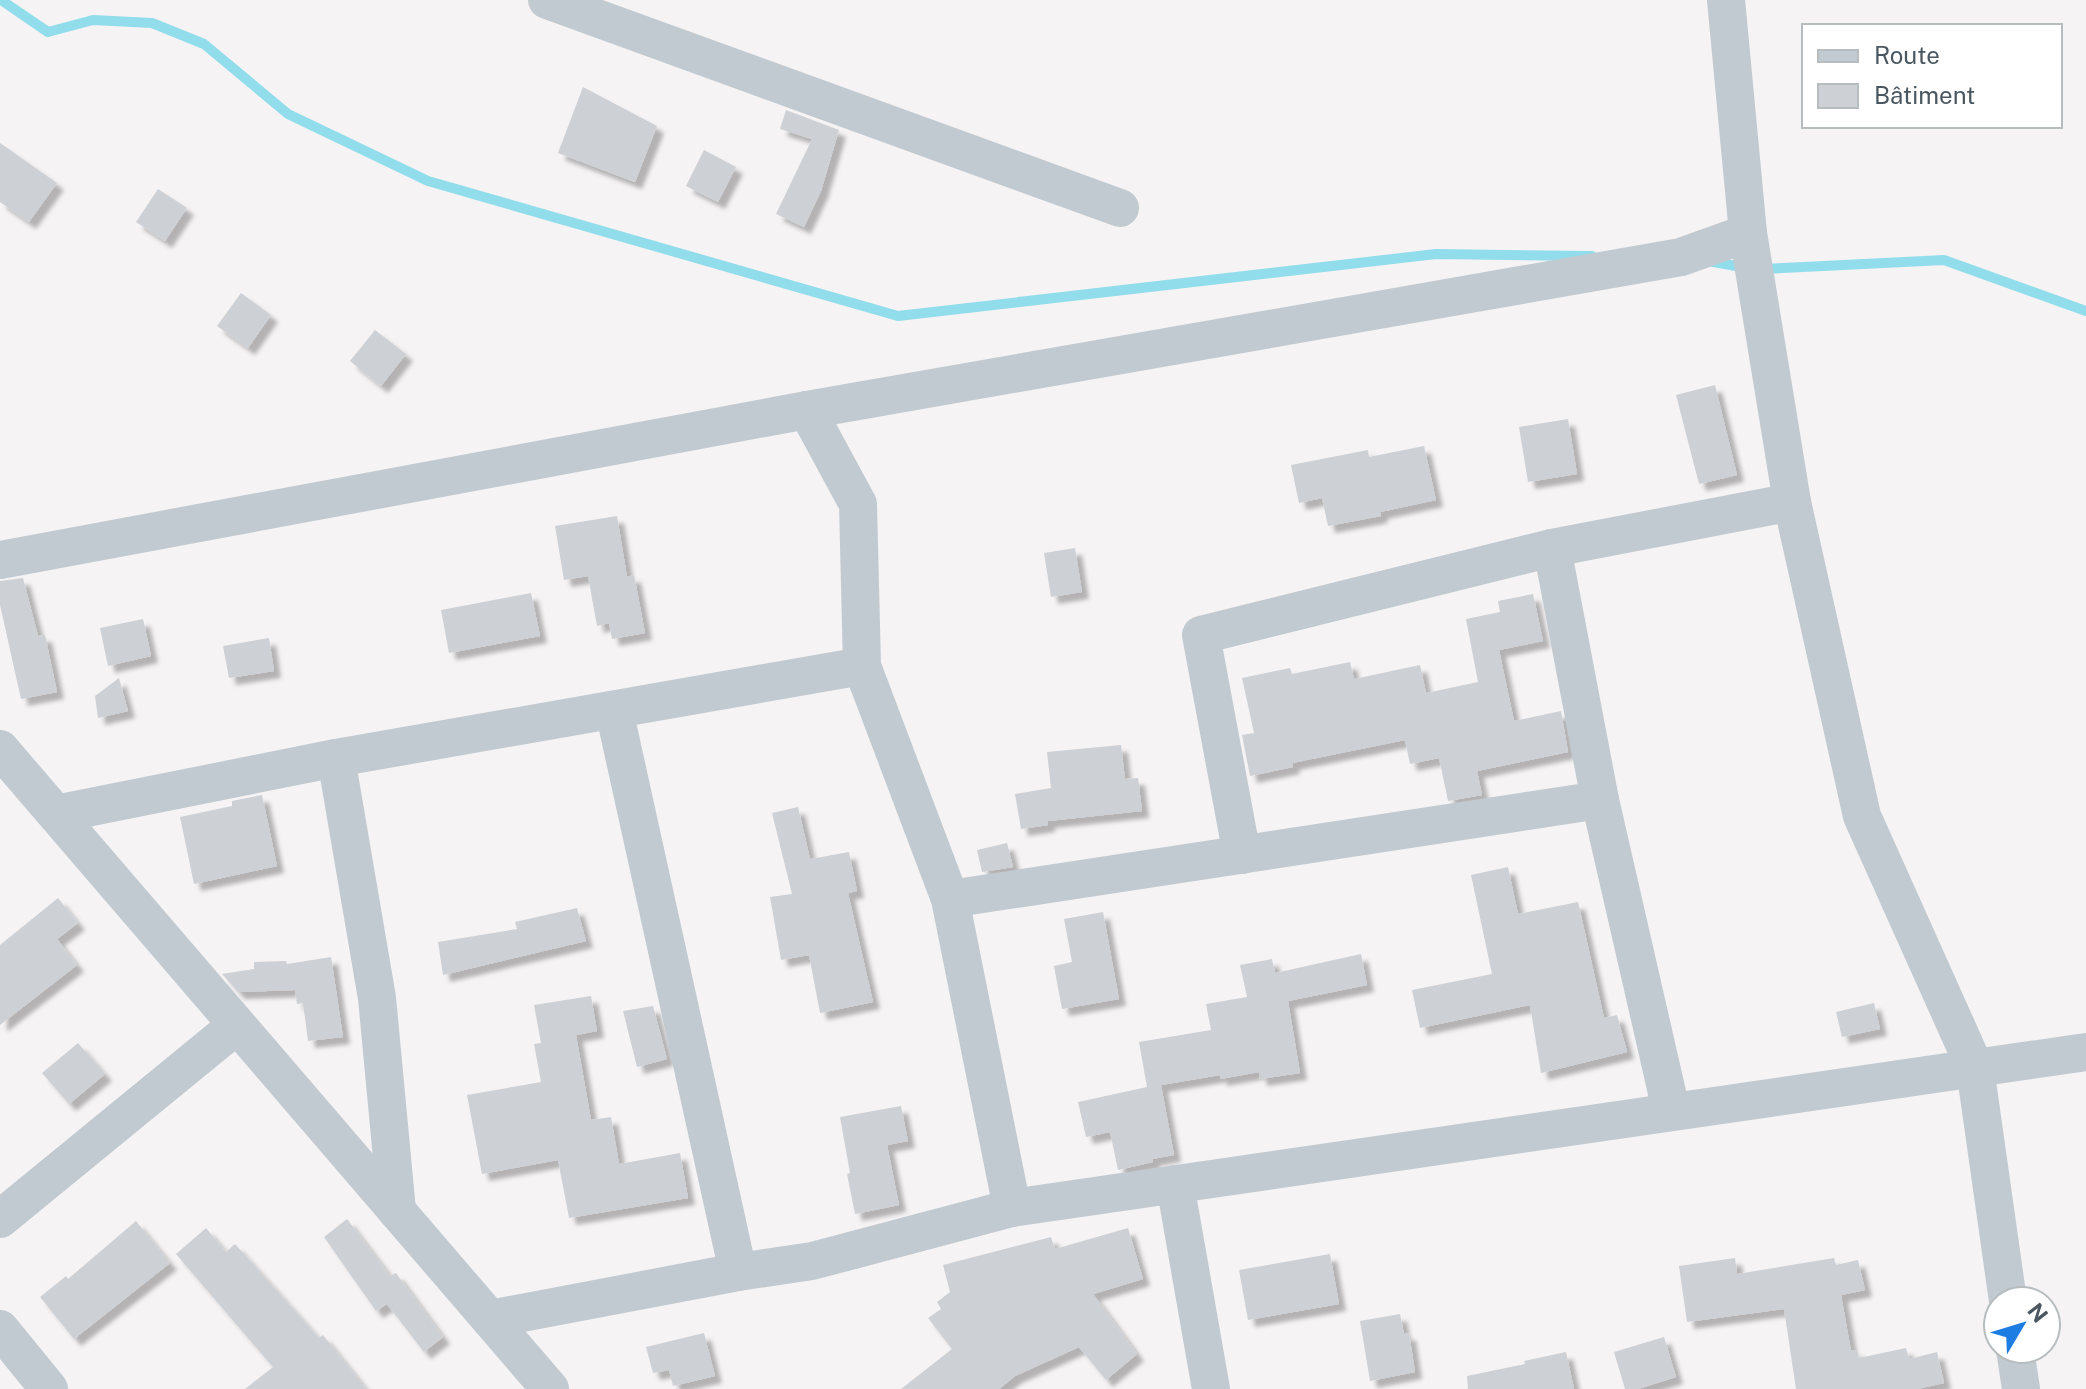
<svg xmlns="http://www.w3.org/2000/svg" width="2086" height="1389" font-family="'Public Sans',sans-serif">
<style>
.lines{fill:none;stroke-linecap:round;stroke-linejoin:round}
.stream{stroke:#92ddec;stroke-width:10}
.building{fill:#cdd0d5;filter:url(#shadow)}
.street{stroke:#c1cad1;stroke-width:38}
</style>
<defs>
<filter id="shadow"><feDropShadow dx="7" dy="7" stdDeviation="2" flood-color="#0004"/></filter>
</defs>
<rect width="100%" height="100%" fill="#f5f3f3"/>
<g class="lines">
<g class="stream">
<path d="M 1,0 L 48,32 L 93,20 L 152,23 L 204,44 L 288,114 L 428,181 L 898,316 L 1436,254 L 1592,256"/>
<path d="M 1708,261 L 1747,268"/>
<path d="M 1763,269 L 1944,260 L 2086,311"/>
</g>
</g>
<g class="building">
<path d="M 583,87 L 657,126 L 635,182 L 558,153 Z"/>
<path d="M 786,110 L 839,130 L 821,191 L 804,227 L 776,214 L 812,139 L 780,129 Z"/>
<path d="M 0,143 L 57,183 L 29,222 L 0,202 Z"/>
<path d="M 704,150 L 736,167 L 718,202 L 686,186 Z"/>
<path d="M 158,189 L 187,208 L 165,241 L 136,222 Z"/>
<path d="M 241,293 L 271,315 L 248,348 L 217,326 Z"/>
<path d="M 375,330 L 406,354 L 381,386 L 350,361 Z"/>
<path d="M 1715,385 L 1737,475 L 1699,484 L 1676,395 Z"/>
<path d="M 1568,419 L 1577,474 L 1528,482 L 1519,427 Z"/>
<path d="M 1424,446 L 1436,500 L 1380,512 L 1381,516 L 1328,526 L 1322,498 L 1299,503 L 1291,465 L 1368,450 L 1369,457 Z"/>
<path d="M 617,516 L 627,577 L 634,575 L 645,633 L 612,639 L 609,623 L 597,626 L 588,576 L 564,580 L 555,526 Z"/>
<path d="M 1075,548 L 1082,592 L 1051,597 L 1044,553 Z"/>
<path d="M 23,578 L 38,636 L 45,635 L 57,692 L 21,699 L 0,605 L 0,581 Z"/>
<path d="M 531,593 L 540,636 L 449,653 L 441,610 Z"/>
<path d="M 1533,594 L 1543,641 L 1499,650 L 1514,721 L 1561,711 L 1568,752 L 1477,771 L 1482,795 L 1448,801 L 1439,758 L 1410,764 L 1405,740 L 1292,763 L 1293,767 L 1250,776 L 1242,735 L 1254,733 L 1242,678 L 1290,668 L 1292,674 L 1350,662 L 1354,679 L 1420,665 L 1426,693 L 1478,682 L 1466,619 L 1500,612 L 1498,601 Z"/>
<path d="M 143,619 L 151,656 L 108,666 L 100,628 Z"/>
<path d="M 269,638 L 274,671 L 229,678 L 223,646 Z"/>
<path d="M 119,678 L 128,711 L 98,718 L 95,696 Z"/>
<path d="M 1121,745 L 1125,779 L 1138,778 L 1142,811 L 1048,821 L 1048,825 L 1021,829 L 1015,794 L 1051,788 L 1047,752 Z"/>
<path d="M 262,795 L 277,866 L 194,884 L 180,817 L 232,806 L 232,801 Z"/>
<path d="M 798,807 L 810,859 L 849,852 L 857,891 L 848,893 L 873,1002 L 820,1013 L 809,955 L 781,960 L 770,897 L 792,894 L 772,813 Z"/>
<path d="M 1007,843 L 1013,867 L 982,872 L 977,850 Z"/>
<path d="M 1508,867 L 1518,914 L 1578,902 L 1604,1018 L 1617,1015 L 1627,1052 L 1541,1073 L 1530,1005 L 1420,1028 L 1412,990 L 1492,974 L 1471,875 Z"/>
<path d="M 58,898 L 78,923 L 57,939 L 77,965 L 0,1025 L 0,945 Z"/>
<path d="M 577,908 L 586,941 L 443,975 L 438,942 L 517,929 L 515,922 Z"/>
<path d="M 1103,912 L 1119,999 L 1062,1009 L 1054,966 L 1072,962 L 1064,919 Z"/>
<path d="M 1361,954 L 1367,985 L 1288,1001 L 1300,1073 L 1260,1079 L 1259,1072 L 1220,1079 L 1220,1075 L 1161,1085 L 1174,1155 L 1152,1159 L 1153,1162 L 1118,1170 L 1110,1132 L 1086,1137 L 1078,1102 L 1147,1087 L 1139,1042 L 1211,1030 L 1206,1004 L 1247,997 L 1240,965 L 1272,959 L 1275,973 Z"/>
<path d="M 331,957 L 343,1037 L 308,1041 L 303,1003 L 297,1004 L 295,990 L 238,992 L 222,974 L 254,969 L 254,962 L 286,961 L 287,964 Z"/>
<path d="M 591,996 L 597,1031 L 576,1035 L 591,1120 L 611,1117 L 619,1164 L 680,1153 L 688,1198 L 569,1218 L 558,1160 L 482,1174 L 467,1095 L 541,1082 L 534,1044 L 541,1043 L 534,1005 Z"/>
<path d="M 1874,1003 L 1880,1029 L 1842,1037 L 1836,1012 Z"/>
<path d="M 653,1006 L 667,1059 L 637,1067 L 623,1011 Z"/>
<path d="M 78,1043 L 105,1074 L 69,1104 L 42,1073 Z"/>
<path d="M 901,1106 L 908,1141 L 887,1145 L 899,1205 L 855,1214 L 847,1174 L 850,1173 L 840,1117 Z"/>
<path d="M 347,1219 L 390,1276 L 396,1273 L 443,1337 L 424,1352 L 387,1304 L 376,1311 L 324,1237 Z"/>
<path d="M 136,1221 L 170,1263 L 74,1339 L 40,1297 L 66,1276 L 68,1279 Z"/>
<path d="M 206,1228 L 226,1252 L 235,1244 L 319,1338 L 323,1335 L 366,1389 L 245,1389 L 273,1367 L 176,1254 Z"/>
<path d="M 1128,1228 L 1143,1279 L 1093,1294 L 1137,1354 L 1106,1380 L 1079,1347 L 1015,1376 L 999,1389 L 901,1389 L 952,1349 L 928,1318 L 941,1309 L 937,1302 L 950,1292 L 943,1265 L 1051,1237 L 1055,1249 Z"/>
<path d="M 1330,1254 L 1339,1304 L 1248,1320 L 1239,1270 Z"/>
<path d="M 1735,1258 L 1737,1274 L 1834,1258 L 1836,1265 L 1858,1260 L 1865,1290 L 1841,1295 L 1851,1351 L 1857,1350 L 1859,1358 L 1906,1348 L 1909,1359 L 1937,1352 L 1944,1383 L 1917,1389 L 1796,1389 L 1784,1309 L 1687,1322 L 1679,1266 Z"/>
<path d="M 1400,1314 L 1404,1334 L 1409,1333 L 1415,1372 L 1370,1381 L 1360,1321 Z"/>
<path d="M 704,1333 L 715,1376 L 673,1386 L 669,1370 L 653,1373 L 646,1347 Z"/>
<path d="M 1664,1337 L 1676,1377 L 1638,1389 L 1625,1389 L 1614,1352 Z"/>
<path d="M 1566,1352 L 1574,1389 L 1468,1389 L 1467,1376 L 1525,1364 L 1524,1361 Z"/>
</g>
<g class="lines">
<g class="street">
<path d="M 547,0 L 1120,208"/>
<path d="M 1726,0 L 1748,233 L 1792,502 L 1862,816 L 1975,1068 L 2008,1301"/>
<path d="M 807,410 L 858,504 L 862,666 L 950,899 L 1012,1208"/>
<path d="M 1552,548 L 1600,800 L 1671,1110"/>
<path d="M 0,560 L 807,410 L 1681,257 L 1748,233"/>
<path d="M 614,710 L 738,1272"/>
<path d="M 0,749 L 550,1389"/>
<path d="M 336,758 L 377,998 L 397,1211"/>
<path d="M 56,814 L 336,758 L 862,666"/>
<path d="M 1242,855 L 1201,635 L 1552,548 L 1792,502"/>
<path d="M 950,899 L 1600,800"/>
<path d="M 1175,1184 L 1211,1389"/>
<path d="M 0,1219 L 237,1025"/>
<path d="M 490,1319 L 738,1272 L 812,1261 L 1012,1208 L 2086,1052"/>
<path d="M 0,1329 L 49,1389"/>
<path d="M 2015,1349 L 2021,1389"/>
</g>
</g>
<rect x="1802" y="24" width="260" height="104" fill="#ffffff" stroke="#b7bcbf" stroke-width="2"/>
<rect x="1818" y="50" width="40" height="12" fill="#c1cad1" stroke="#b7bcbf" stroke-width="2"/>
<text x="1874" y="64" font-size="24" fill="#4a5760">Route</text>
<rect x="1818" y="84" width="40" height="24" fill="#cdd0d5" stroke="#b7bcbf" stroke-width="2"/>
<text x="1874" y="104" font-size="24" fill="#4a5760">Bâtiment</text>
<g transform="translate(2022 1325) rotate(52)"><circle r="38" fill="#ffffff" stroke="#b7bcbf" stroke-width="2"/>
<path d="M0-6L14 30L0 20L-14 30Z" fill="#1e7de3"/>
<text y="-12" font-size="22" font-weight="bold" text-anchor="middle" fill="#4a5760">N</text>
</g>
</svg>
